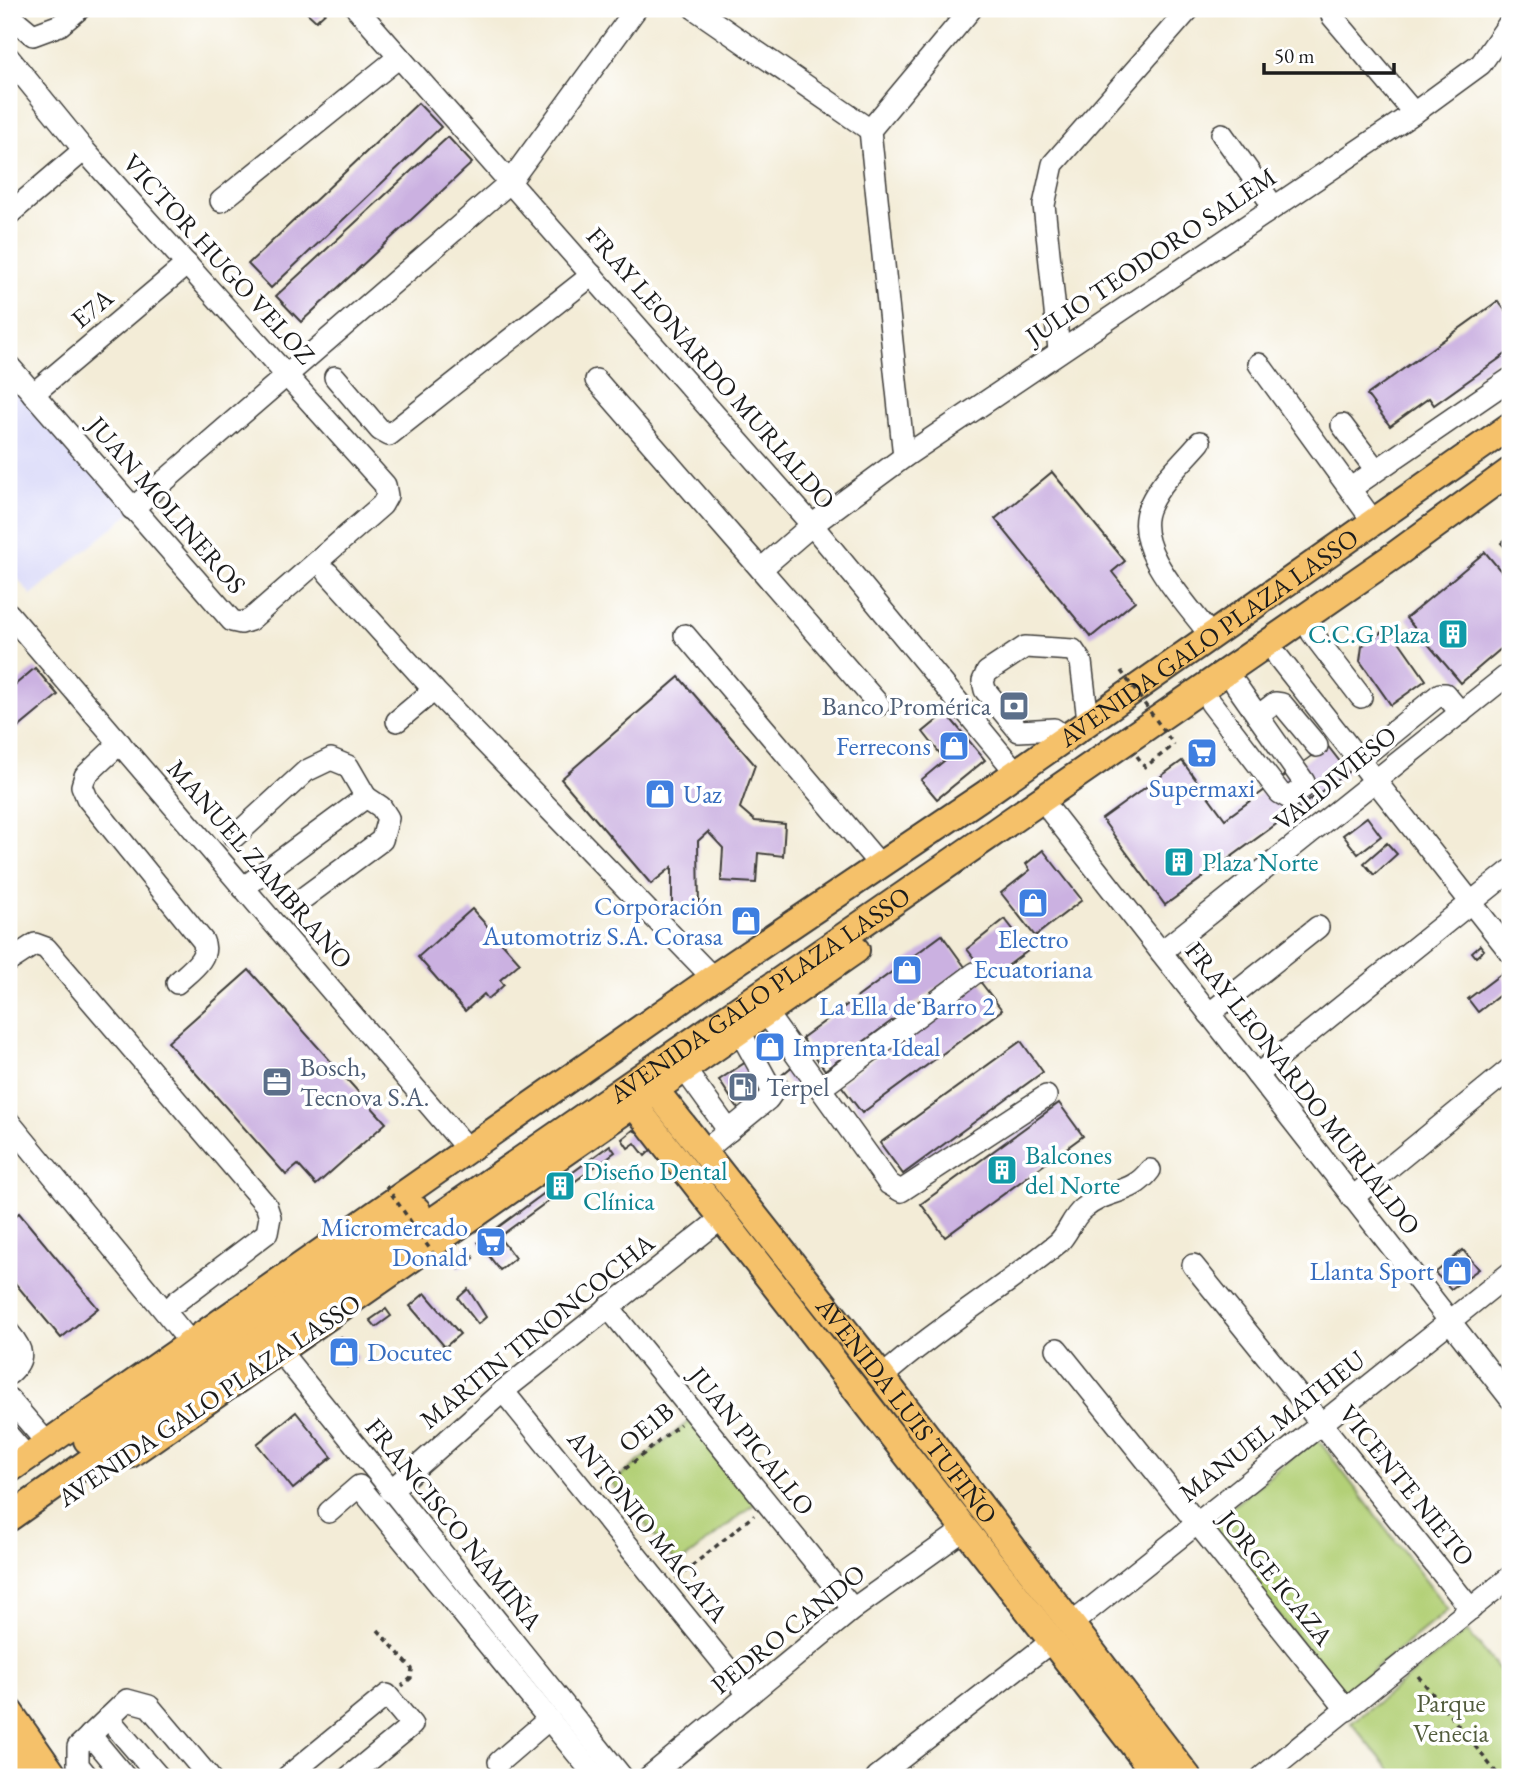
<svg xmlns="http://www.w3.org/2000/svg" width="1519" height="1786" font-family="'EB Garamond',serif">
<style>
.built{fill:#d7d7f8}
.green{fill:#b3d077;stroke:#68764a;stroke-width:2}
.building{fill:#cbb1e1}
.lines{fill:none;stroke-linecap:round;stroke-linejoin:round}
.minor-casing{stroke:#3c3b38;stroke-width:24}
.major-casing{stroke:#3c3b38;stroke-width:30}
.path{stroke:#3c3b38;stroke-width:3.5;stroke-dasharray:5 5;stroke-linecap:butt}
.minor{stroke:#fff;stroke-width:21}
.major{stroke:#f5c16b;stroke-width:26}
.path-bridge{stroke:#3c3b38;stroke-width:3.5;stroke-dasharray:5 5;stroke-linecap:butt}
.labels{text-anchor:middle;stroke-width:7;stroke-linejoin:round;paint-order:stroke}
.street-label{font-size:26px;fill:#1c1c1c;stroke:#fff}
.culture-label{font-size:26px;fill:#0d838f;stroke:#fff;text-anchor:start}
.service-label{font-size:26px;fill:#4e5e75;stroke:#fff;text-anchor:start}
.shop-label{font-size:26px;fill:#366cbe;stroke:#fff;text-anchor:end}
.park-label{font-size:26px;fill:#515b3c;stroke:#fff}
</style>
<rect width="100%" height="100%" fill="#fff"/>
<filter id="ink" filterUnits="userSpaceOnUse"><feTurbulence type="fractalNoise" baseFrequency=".0143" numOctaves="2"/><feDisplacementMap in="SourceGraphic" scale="14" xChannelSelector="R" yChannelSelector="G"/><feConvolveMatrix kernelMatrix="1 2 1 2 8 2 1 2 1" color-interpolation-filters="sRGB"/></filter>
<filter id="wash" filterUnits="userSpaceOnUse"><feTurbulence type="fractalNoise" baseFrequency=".00686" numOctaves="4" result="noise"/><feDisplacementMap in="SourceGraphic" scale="28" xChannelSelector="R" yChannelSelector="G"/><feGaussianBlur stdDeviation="1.57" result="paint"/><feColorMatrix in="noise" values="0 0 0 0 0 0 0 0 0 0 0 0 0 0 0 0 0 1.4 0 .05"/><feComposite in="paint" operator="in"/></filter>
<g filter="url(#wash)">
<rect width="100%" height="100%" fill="#f3ecd7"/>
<path class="built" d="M 9,357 L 139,506 L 31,595 L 9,568 Z"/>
<g class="green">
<path d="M 697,1415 L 763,1497 L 678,1565 L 612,1483 Z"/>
<path d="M 1317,1438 L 1448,1610 L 1342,1695 L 1208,1526 Z"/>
<path d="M 1467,1631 L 1510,1682 L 1510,1777 L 1396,1777 L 1351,1723 Z"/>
</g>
<g id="blocks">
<g class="building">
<path d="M 303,9 L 329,9 L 316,21 Z"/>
<path d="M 418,103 L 441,127 L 271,288 L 248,264 Z"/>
<path d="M 448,137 L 472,163 L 301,322 L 276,296 Z"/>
<path d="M 1498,301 L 1510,317 L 1510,351 L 1434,405 L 1429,398 L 1390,426 L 1367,395 Z"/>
<path d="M 1052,472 L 1125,561 L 1112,572 L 1135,601 L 1091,637 L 995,519 Z"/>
<path d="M 1510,535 L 1510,553 L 1501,543 Z"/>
<path d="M 1485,552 L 1510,582 L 1510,641 L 1461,683 L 1406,618 Z"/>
<path d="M 1389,627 L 1426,680 L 1391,705 L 1360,661 L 1362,646 Z"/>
<path d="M 35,668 L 58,695 L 18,728 L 9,717 L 9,690 Z"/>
<path d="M 679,677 L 755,765 L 740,808 L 755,821 L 785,824 L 783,856 L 758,853 L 756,883 L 721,881 L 723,848 L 708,832 L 698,841 L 699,909 L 672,909 L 672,867 L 651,884 L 561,779 Z"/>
<path d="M 946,713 L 985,760 L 937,799 L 921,780 L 945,760 L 923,732 Z"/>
<path d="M 1327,745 L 1348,772 L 1165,905 L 1102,819 L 1182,761 L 1225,819 Z"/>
<path d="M 1367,817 L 1381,836 L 1358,854 L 1343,835 Z"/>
<path d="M 1387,843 L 1397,854 L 1374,875 L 1364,863 Z"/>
<path d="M 1043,850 L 1082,900 L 1035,936 L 1001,893 L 1030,870 L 1026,864 Z"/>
<path d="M 472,909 L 520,963 L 500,980 L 504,985 L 494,994 L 488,999 L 484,994 L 465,1011 L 418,957 Z"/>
<path d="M 1005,919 L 1029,950 L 990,979 L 967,949 Z"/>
<path d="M 942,935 L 965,967 L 825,1070 L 802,1038 Z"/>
<path d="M 1480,945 L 1484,950 L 1476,957 L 1472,952 Z"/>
<path d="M 249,970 L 386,1123 L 316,1185 L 298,1165 L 286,1175 L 168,1042 Z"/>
<path d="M 1501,974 L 1510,987 L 1478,1012 L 1468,999 Z"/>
<path d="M 979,980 L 1002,1010 L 862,1113 L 840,1084 Z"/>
<path d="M 772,1039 L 777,1046 L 768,1054 L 762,1048 Z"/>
<path d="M 1021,1041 L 1043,1072 L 903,1174 L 880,1143 Z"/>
<path d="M 746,1062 L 767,1094 L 740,1112 L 719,1080 Z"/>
<path d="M 795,1064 L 813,1086 L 799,1097 L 782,1075 Z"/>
<path d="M 1059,1103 L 1083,1136 L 945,1237 L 921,1204 Z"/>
<path d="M 633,1130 L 639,1133 L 652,1149 L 645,1156 L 635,1143 L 628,1148 L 622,1139 Z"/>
<path d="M 610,1145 L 615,1152 L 499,1237 L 515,1258 L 500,1270 L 478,1242 Z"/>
<path d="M 19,1213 L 98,1308 L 61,1338 L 9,1276 L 9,1221 Z"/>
<path d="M 468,1249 L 474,1258 L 459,1269 L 453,1260 Z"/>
<path d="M 1463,1250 L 1479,1269 L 1451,1289 L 1435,1273 Z"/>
<path d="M 468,1289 L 486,1317 L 478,1324 L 458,1298 Z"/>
<path d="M 425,1293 L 460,1334 L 445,1347 L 410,1306 Z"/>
<path d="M 386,1309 L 391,1316 L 376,1327 L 370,1320 Z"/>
<path d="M 341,1337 L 358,1358 L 348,1367 L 330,1346 Z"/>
<path d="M 296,1412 L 332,1457 L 293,1489 L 257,1444 Z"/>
</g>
</g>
</g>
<g filter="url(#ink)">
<use href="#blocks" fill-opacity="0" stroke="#3c3b38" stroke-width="2"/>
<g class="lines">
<g class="minor-casing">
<g id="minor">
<path d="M 357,9 L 812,525 L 1015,771"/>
<path d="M 695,9 L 870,130"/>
<path d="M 9,15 L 33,35 L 60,25 L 79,9"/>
<path d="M 1332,16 L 1414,113"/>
<path d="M 9,58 L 84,150 L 385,485 L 387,496 L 382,505 L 250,620 L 241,623 L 232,621 L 9,366"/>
<path d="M 1222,134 L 1274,207"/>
<path d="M 221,201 L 399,57"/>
<path d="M 9,214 L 84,150"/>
<path d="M 1059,350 L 1044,205 L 1053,164 L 1189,9"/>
<path d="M 1259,364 L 1373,521"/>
<path d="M 335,377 L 380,430 L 389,435 L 592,275"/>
<path d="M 596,380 L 879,705"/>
<path d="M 33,394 L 187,264"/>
<path d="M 1342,425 L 1376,470"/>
<path d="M 1200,442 C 1183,462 1161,481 1150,505 C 1129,547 1187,603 1210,635"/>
<path d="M 904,457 L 870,130 L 971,9"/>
<path d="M 1351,488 L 1510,379"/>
<path d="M 132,509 L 509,183 L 636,9"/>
<path d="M 761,569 L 812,525 L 904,457 L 1414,113 L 1481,64 L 1510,22"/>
<path d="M 328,573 L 434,690 L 713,978"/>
<path d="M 9,614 L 468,1150"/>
<path d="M 1312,633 L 1361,697"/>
<path d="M 685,635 L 880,865"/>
<path d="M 1278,657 L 1510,952"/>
<path d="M 1211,703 L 1280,793 L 1289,798 L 1304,787 L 1304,782 L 1236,685"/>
<path d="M 1258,716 L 1275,703 L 1282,704 L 1317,746"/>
<path d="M 397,721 L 434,690"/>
<path d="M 1064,737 L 1054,729 L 1019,731 L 985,690 L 983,681 L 987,672 L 1025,647 L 1073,650 L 1081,662 L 1088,720"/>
<path d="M 120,743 L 85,776 L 82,786 L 87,798 L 203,941 C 211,958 188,972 177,983"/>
<path d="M 1359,760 L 1440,694 L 1445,694 L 1461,713"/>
<path d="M 1052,813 L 1510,1398"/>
<path d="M 234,837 L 306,771 L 331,759 L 348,766 L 366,797"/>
<path d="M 243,888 L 366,797 L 381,807 L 388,818 L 382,840 L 302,899"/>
<path d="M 1161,952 L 1510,673"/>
<path d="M 9,961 L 35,944 L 46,948 L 266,1205 L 270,1217 L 267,1233 L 176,1302"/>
<path d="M 766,1013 L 889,1184 L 901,1191 L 1046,1096"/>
<path d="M 1209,1014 L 1318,927"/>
<path d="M 685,1070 L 729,1131"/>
<path d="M 1257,1075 L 1510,871"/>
<path d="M 821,1088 L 975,973"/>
<path d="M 9,1122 L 190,1342"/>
<path d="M 703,1152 L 768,1099 L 773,1092 L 740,1032"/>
<path d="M 1352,1198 L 1510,1069"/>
<path d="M 1193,1265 L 1471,1609"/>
<path d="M 608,1307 L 853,1609"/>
<path d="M 9,1333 C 23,1349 26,1359 9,1374"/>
<path d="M 271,1340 L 622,1777"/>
<path d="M 1057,1349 L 1347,1710"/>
<path d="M 882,1377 C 937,1328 1001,1290 1058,1243 C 1068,1234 1072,1218 1083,1209 C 1107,1188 1131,1196 1150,1170"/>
<path d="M 503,1391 L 749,1695"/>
<path d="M 9,1399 L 47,1443"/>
<path d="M 9,1436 L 27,1457"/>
<path d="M 390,1491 L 503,1391 L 722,1218"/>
<path d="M 329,1512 L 359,1486 L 596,1777"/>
<path d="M 1070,1625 L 1510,1273"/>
<path d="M 108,1718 L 159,1777"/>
<path d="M 90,1735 L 125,1777"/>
<path d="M 499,1762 L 549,1719"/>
<path d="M 88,1777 L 78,1765 L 78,1747 L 127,1700 L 149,1706 L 209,1777"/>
<path d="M 287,1777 L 387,1695 L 412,1725 L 349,1777"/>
<path d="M 649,1777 L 853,1609 L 965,1529"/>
<path d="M 877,1777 L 1052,1641"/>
<path d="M 1262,1777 L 1510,1577"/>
</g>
</g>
<g class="major-casing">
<g id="major">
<path id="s1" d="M 645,1077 L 882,1377 L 1188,1777"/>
<path d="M 624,1092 L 1158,1777"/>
<path d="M 87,1440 L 417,1210"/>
<path d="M 129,1455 L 856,950"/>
<path id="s2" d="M 9,1470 L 713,978 L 987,793 L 1510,426"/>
<path id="s3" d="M 9,1518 L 268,1335 L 1395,555 L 1510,471"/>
<path d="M 9,1711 L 55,1777"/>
<path d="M 9,1752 L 26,1777"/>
</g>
</g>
<g class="path">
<path d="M 1137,756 L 1145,767 L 1174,745"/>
<path d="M 602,1488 L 680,1424"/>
<path d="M 676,1579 L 754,1515"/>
<path d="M 378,1630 L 412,1669 L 411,1678 L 402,1686"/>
<path d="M 1418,1676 L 1500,1777"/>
</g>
<use href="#minor" class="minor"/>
<use href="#major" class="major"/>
<g class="path-bridge">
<path d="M 1121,671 L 1174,745"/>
<path d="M 386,1186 L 439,1262"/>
</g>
</g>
</g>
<defs>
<g id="building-square" transform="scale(1.575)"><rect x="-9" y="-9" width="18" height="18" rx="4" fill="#0f9aa8" stroke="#fff"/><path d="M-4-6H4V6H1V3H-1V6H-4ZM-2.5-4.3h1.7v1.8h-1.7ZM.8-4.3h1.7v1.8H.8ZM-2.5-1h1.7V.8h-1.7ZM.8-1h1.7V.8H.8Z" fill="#fff"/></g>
<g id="bank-square" transform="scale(1.575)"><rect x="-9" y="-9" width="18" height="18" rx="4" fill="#5c6f8a" stroke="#fff"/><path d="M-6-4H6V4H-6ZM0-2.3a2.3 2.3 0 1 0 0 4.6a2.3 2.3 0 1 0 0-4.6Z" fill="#fff"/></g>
<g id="shop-square" transform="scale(1.575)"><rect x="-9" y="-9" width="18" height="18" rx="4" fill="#3f7fe0" stroke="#fff"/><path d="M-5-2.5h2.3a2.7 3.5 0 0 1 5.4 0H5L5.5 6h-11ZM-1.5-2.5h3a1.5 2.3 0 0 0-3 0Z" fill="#fff"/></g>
<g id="supermarket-square" transform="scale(1.575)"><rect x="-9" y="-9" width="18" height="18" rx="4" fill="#3f7fe0" stroke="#fff"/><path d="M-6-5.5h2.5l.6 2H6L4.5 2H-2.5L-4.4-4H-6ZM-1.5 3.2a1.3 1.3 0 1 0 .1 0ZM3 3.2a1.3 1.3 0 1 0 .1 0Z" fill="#fff"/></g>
<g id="office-square" transform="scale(1.575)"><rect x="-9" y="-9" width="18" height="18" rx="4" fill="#5c6f8a" stroke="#fff"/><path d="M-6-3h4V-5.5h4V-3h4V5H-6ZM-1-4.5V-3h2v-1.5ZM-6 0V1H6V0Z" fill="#fff"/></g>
<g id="fuel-square" transform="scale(1.575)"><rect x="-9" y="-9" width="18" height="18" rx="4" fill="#5c6f8a" stroke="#fff"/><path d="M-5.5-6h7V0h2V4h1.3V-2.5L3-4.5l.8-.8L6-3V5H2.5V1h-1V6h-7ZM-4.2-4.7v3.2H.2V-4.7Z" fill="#fff"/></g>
</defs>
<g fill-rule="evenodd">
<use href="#building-square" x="1453" y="634"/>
<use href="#bank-square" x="1014" y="706"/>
<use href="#shop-square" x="954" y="746"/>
<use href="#supermarket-square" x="1202" y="753"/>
<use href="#shop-square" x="660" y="794"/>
<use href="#building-square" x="1179" y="862"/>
<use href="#shop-square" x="1033" y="903"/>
<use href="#shop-square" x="746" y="921"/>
<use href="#shop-square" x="907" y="970"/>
<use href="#shop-square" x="770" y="1047"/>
<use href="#office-square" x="277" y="1082"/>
<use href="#fuel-square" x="743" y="1087"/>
<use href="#building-square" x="1002" y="1170"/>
<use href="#building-square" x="560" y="1186"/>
<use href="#supermarket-square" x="491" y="1242"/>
<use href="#shop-square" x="1457" y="1271"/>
<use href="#shop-square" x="344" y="1352"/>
</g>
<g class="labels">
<g class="street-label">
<text transform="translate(1151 256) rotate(-34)" y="9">JULIO TEODORO SALEM</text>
<text transform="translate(219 259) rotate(48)" y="9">VICTOR HUGO VELOZ</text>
<text transform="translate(92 308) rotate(-40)" y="9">E7A</text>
<text transform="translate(711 368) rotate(49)" y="9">FRAY LEONARDO MURIALDO</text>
<text transform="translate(167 505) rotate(49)" y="9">JUAN MOLINEROS</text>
<text dy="9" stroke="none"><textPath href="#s2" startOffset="1460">AVENIDA GALO PLAZA LASSO</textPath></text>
<text transform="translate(1335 778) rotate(-39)" y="9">VALDIVIESO</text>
<text transform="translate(260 864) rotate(49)" y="9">MANUEL ZAMBRANO</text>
<text dy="9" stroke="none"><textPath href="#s3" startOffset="915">AVENIDA GALO PLAZA LASSO</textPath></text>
<text transform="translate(1303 1088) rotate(52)" y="9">FRAY LEONARDO MURIALDO</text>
<text transform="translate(537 1331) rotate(-39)" y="9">MARTIN TINONCOCHA</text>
<text transform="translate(209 1400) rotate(-34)" y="9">AVENIDA GALO PLAZA LASSO</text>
<text dy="9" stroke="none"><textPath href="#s1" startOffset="424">AVENIDA LUIS TUFIÑO</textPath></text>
<text transform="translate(1272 1426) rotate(-38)" y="9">MANUEL MATHEU</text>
<text transform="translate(646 1427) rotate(-39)" y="9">OE1B</text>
<text transform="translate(752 1441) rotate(51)" y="9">JUAN PICALLO</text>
<text transform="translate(1407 1485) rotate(51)" y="9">VICENTE NIETO</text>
<text transform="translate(454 1524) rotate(51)" y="9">FRANCISCO NAMIÑA</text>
<text transform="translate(648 1526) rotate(51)" y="9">ANTONIO MACATA</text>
<text transform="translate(1276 1578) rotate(51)" y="9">JORGE ICAZA</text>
<text transform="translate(788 1629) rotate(-39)" y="9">PEDRO CANDO</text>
</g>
<g class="culture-label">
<text x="1430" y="643" text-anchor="end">C.C.G Plaza</text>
<text x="1202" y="871">Plaza Norte</text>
<text x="1025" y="1164">Balcones<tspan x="1025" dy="30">del Norte</tspan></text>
<text x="583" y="1180">Diseño Dental<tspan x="583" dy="30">Clínica</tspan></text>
</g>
<g class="service-label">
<text x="991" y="715" text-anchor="end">Banco Promérica</text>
<text x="300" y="1076">Bosch,<tspan x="300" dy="30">Tecnova S.A.</tspan></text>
<text x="766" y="1096">Terpel</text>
</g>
<g class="shop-label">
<text x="931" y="755">Ferrecons</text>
<text x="1202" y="797" text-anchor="middle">Supermaxi</text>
<text x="683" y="803" text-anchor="start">Uaz</text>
<text x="723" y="915">Corporación<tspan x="723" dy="30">Automotriz S.A. Corasa</tspan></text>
<text x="1033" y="948" text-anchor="middle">Electro<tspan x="1033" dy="30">Ecuatoriana</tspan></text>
<text x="907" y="1015" text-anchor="middle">La Ella de Barro 2</text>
<text x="793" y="1056" text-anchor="start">Imprenta Ideal</text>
<text x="468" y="1236">Micromercado<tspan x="468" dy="30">Donald</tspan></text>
<text x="1434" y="1280">Llanta Sport</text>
<text x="367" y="1361" text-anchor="start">Docutec</text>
</g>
<g class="park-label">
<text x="1451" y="1712">Parque<tspan x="1451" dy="30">Venecia</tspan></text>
</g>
</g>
<rect width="1519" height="1786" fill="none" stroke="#fff" stroke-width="35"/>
<path d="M1264 63v10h130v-10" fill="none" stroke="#1c1c1c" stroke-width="3.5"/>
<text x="1274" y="63" font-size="21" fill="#1c1c1c" stroke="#ffffff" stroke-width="5" paint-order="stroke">50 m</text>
</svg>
